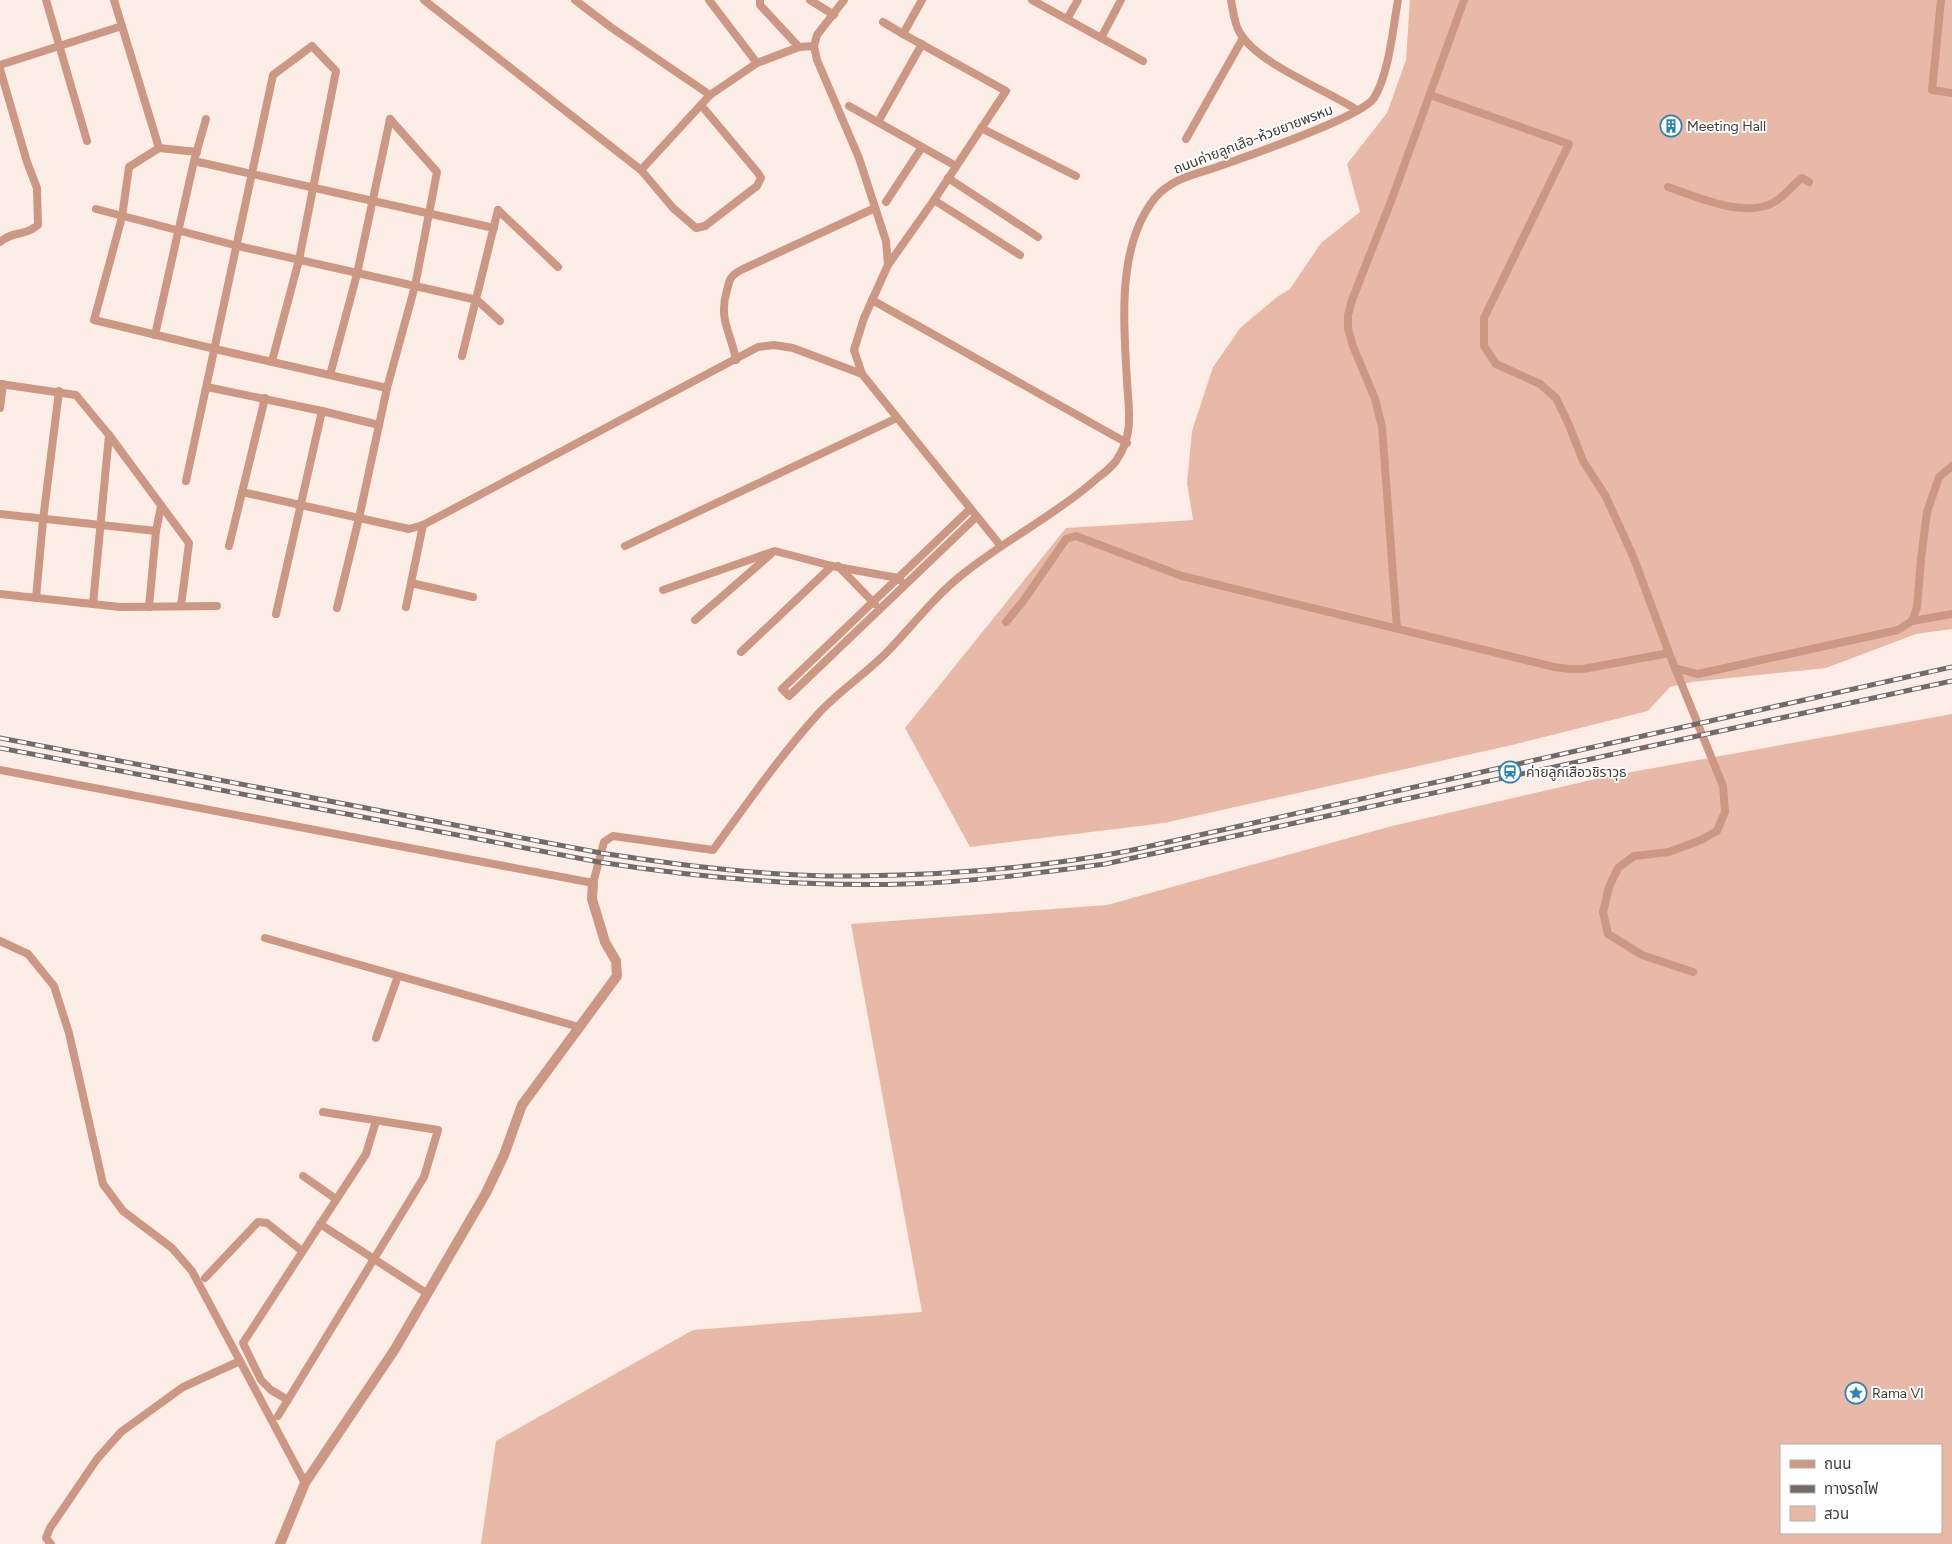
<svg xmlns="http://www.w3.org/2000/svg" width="1952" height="1544" font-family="Figtree,'Noto Sans Thai',sans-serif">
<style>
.green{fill:#e8b9a7;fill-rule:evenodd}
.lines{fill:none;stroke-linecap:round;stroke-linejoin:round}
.minor{stroke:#cd9883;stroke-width:8}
.tertiary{stroke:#cd9883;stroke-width:10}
.rail-casing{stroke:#736b67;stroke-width:5}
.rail{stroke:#fefefe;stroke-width:3;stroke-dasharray:9;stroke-linecap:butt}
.labels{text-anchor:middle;stroke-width:4;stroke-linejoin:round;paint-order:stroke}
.poi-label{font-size:14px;fill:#413b38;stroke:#fefefe;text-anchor:start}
.street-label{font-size:14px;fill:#413b38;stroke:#fefefe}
</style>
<rect width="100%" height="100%" fill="#fdede7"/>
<g class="green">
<path d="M 1410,0 L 1952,0 L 1952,629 L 1916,634 L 1826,668 L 1691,682 L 1670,687 L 1648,711 L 1512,745 L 1164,823 L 970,847 L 905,728 L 1066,528 L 1193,520 L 1187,483 L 1192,431 L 1213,367 L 1241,327 L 1277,297 L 1290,289 L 1321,243 L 1360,212 L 1347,164 L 1387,113 L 1406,60 Z"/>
<path d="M 1952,714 L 1952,1544 L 481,1544 L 496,1441 L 693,1330 L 922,1312 L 851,924 L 1107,905 L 1392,826 L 1604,777 ZM 1781,1445 L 1941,1445 L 1941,1533 L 1781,1533 Z"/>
</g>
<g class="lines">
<g class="minor">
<path d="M 46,0 L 87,141"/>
<path d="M 114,0 L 159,148"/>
<path d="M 424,0 L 641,170 L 673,208 L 696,228 L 705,226 L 757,186 L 761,178 L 758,173 L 701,105"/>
<path d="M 575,0 L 612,28 L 710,95"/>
<path d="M 709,0 L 757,63"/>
<path d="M 760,0 L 760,5 L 799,47"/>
<path d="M 810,0 L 834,15"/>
<path d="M 844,0 L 817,35 L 814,46 L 817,60 L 859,158 L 886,241 L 888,265 L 864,318 L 854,350 L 862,374 L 1000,545"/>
<path d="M 1032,0 L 1143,61"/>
<path d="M 1231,0 C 1233,10 1234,24 1240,33 C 1258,64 1325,89 1357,110"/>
<path d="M 1941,0 L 1932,90 L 1952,93"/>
<path d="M 1067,19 L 1078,0"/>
<path d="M 883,22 L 903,34 L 922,0"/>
<path d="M 1101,38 L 1121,0"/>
<path d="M 0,65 L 122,26"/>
<path d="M 0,69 L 27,162 L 37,188 L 38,225 C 24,237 14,230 0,242"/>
<path d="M 1430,95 L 1569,144 L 1484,318 L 1484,346 L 1496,364 L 1540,384 L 1556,398 L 1569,425 L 1583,461 L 1605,495 L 1633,556 L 1669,653 L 1723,786 L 1725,812 L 1717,831 L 1701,840 L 1669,852 L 1634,856 L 1618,868 L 1609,887 L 1603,912 L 1608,934 L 1642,955 L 1693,972"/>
<path d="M 849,106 L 956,166"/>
<path d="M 878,122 L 922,44"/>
<path d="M 981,128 L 1076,176"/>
<path d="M 1186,139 L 1243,38"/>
<path d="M 197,152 L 159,148 L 129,167 L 122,217 L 94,320 L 215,349 L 387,388"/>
<path d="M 194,161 L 494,228"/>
<path d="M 641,170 L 710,95 L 757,63 L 799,47 L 814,46"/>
<path d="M 948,178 L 1038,237"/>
<path d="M 1668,187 C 1697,197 1747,220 1776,201 C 1786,195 1792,185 1802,178 L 1809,182"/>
<path d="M 934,200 L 1020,255"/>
<path d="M 886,202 L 922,147"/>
<path d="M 96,209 L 238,246 L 477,300 L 500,321"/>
<path d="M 498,210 L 558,267"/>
<path d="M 888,265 L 934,200 L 1006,91 L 903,34"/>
<path d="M 872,300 L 1127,443"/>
<path d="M 155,335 L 194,161 L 206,119"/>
<path d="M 462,356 L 498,210"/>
<path d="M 736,360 C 731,332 718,320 727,290 C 728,287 729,281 731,278 C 733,275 739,271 743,269 L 875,208"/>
<path d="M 330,375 L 357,274 L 390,119"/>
<path d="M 0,384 L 76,395 L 109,435 L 189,543 L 181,606"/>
<path d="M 207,387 L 322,411 L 379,425"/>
<path d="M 0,408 L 3,384"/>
<path d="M 186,481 L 273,75 L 312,46 L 336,71 L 299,260 L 272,361"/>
<path d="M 242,492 L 409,529 L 423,525 L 758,347 L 774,345 L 793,348 L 862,374"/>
<path d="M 970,509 L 782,689 L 789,696 L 976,517"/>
<path d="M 0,514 L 156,531"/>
<path d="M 229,546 L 265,398"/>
<path d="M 625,546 L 897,418"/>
<path d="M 838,566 L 875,604"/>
<path d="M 411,583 L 473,597"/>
<path d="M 663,590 L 775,551 L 832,566 L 898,578 L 901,581"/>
<path d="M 0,594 L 120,607 L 217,606"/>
<path d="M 36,598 L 43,520 L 59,391"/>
<path d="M 93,604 L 109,435"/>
<path d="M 149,607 L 156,531 L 161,506"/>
<path d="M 406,607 L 423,525"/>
<path d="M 337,608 L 359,518 L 387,388 L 415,286 L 437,172 L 390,119"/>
<path d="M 276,614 L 322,411"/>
<path d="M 695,620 L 771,554"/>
<path d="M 1912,621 L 1952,614"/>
<path d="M 1006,622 L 1024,600 L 1066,539 L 1076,536 L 1182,576 L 1554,667 L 1570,669 L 1583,669 L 1669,653"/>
<path d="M 1397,628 L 1382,427 L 1375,399 L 1353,346 L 1348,328 L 1348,315 L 1352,300 L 1393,196 L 1464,0"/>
<path d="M 741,652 L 832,566"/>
<path d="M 1675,668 L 1698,674 L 1898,630 L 1912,621 L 1917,607 L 1921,559 L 1927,512 L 1939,477 L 1952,466"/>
<path d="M 0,770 L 593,883 L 604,842 L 613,836 L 713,850 C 747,804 779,757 818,714 C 839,691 867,673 889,650 C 913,625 935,596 963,574 C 1005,540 1054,516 1094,481 C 1101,475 1110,469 1116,461 C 1134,435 1129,412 1127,382 C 1124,323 1116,247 1155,198 C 1171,179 1195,174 1217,167 C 1245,157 1362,117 1374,98 C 1389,74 1393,28 1398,0"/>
<path d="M 265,938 L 579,1027"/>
<path d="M 0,941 L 28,954 L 54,986 L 69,1033 L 103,1184 L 123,1211 L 172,1248 L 192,1271 L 305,1483"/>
<path d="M 376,1038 L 398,976"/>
<path d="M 303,1176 L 336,1199"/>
<path d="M 320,1224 L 428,1294"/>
<path d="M 205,1278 L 258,1222 L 267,1223 L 302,1251"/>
<path d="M 288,1400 L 271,1390 L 261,1380 L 243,1343 L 366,1154 L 376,1121"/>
<path d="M 278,1416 L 424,1177 L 438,1130 L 323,1112"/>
<path d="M 51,1544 L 46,1538 L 50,1528 L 97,1459 L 121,1432 L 183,1387 L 240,1361"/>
</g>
<path class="tertiary" d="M 280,1544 L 305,1483 L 395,1349 L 486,1193 L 504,1155 L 522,1105 L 617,976 L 616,961 L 605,942 L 592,899 L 593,883"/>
<g class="rail-casing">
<g id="rail">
<path d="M 0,738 L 601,853 C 685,866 771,877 857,876 C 948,875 1038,868 1128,851 L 1952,667"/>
<path d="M 0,748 L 599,862 C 701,878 803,887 905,884 C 972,882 1039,873 1105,864 L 1952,681"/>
</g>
</g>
<use href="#rail" class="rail"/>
</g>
<defs>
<g id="building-ring" transform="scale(1.125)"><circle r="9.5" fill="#fefefe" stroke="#2d84b3" stroke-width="1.5"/><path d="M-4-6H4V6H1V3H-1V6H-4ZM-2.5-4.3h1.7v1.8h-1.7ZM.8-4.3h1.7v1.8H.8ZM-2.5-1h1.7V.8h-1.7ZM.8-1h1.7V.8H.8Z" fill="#2d84b3"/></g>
<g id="station-ring" transform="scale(1.125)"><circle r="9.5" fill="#fefefe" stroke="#2d84b3" stroke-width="1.5"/><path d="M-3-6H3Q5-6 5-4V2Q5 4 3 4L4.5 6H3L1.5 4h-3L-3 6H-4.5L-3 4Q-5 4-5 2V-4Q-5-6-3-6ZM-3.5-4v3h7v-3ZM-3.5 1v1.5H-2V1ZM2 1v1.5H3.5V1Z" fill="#2d84b3"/></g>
<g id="sight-ring" transform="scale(1.125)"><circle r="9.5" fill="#fefefe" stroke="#2d84b3" stroke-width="1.5"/><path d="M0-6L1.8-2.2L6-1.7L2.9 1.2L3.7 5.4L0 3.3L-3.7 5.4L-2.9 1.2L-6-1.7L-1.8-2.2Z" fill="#2d84b3"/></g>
</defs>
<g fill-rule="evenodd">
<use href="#building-ring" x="1671" y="126"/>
<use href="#station-ring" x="1510" y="772"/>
<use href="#sight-ring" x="1856" y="1393"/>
</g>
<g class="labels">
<g class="poi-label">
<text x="1687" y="131">Meeting Hall</text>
<text x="1526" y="777">ค่ายลูกเสือวชิราวุธ</text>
<text x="1872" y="1398">Rama VI</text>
</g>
<g class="street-label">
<text transform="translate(1253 139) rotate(-21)" y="5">ถนนค่ายลูกเสึอ-ห้วยยายพรหม</text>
</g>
</g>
<rect x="1780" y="1444" width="162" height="90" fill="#fefefe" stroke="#b2b0af"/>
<rect x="1790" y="1460" width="25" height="8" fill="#cd9883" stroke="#b2b0af"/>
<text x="1824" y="1469" font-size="15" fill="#413b38">ถนน</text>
<rect x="1790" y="1485" width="25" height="8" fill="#736b67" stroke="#b2b0af"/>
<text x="1824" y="1494" font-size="15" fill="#413b38">ทางรถไฟ</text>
<rect x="1790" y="1506" width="25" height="15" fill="#e8b9a7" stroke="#b2b0af"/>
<text x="1824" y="1519" font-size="15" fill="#413b38">สวน</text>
</svg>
